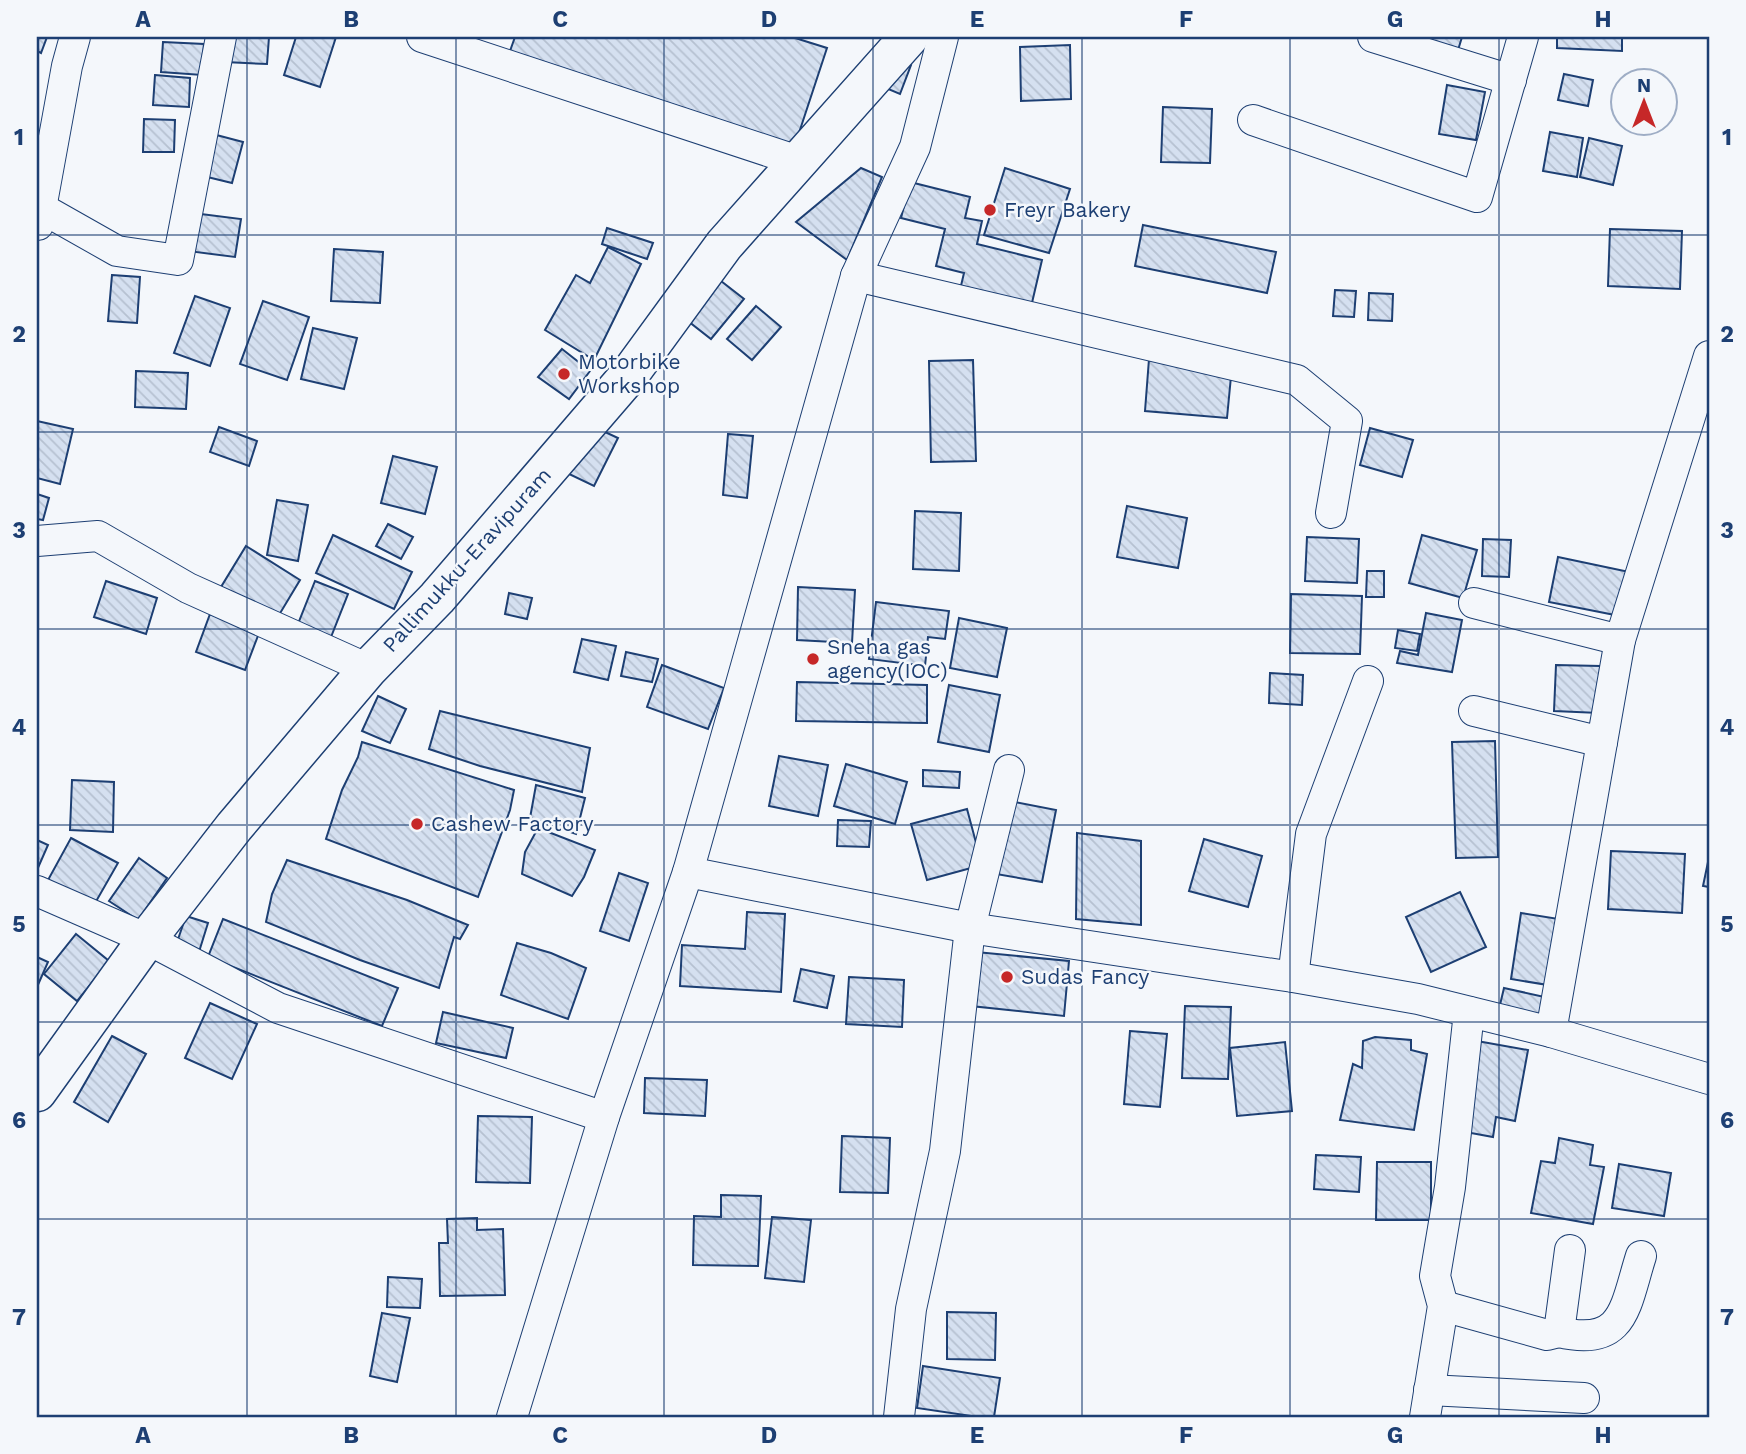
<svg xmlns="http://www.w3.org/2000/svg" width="1746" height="1454" font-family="'Work Sans',sans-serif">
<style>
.building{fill:url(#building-back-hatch);stroke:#1d3f73;stroke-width:2}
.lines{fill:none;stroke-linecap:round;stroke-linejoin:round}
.street-casing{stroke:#1d3f73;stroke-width:32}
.secondary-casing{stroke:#1d3f73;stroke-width:41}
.street{stroke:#f4f7fb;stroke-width:30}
.secondary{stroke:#f4f7fb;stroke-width:38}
.grid{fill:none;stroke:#1d3f73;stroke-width:2;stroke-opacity:0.55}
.poi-dot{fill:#c62828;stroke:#f4f7fb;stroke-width:2.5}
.labels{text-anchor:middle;stroke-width:5;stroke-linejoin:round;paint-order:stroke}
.poi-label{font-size:21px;fill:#1d3f73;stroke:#f4f7fb;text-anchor:start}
.street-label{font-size:21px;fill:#1d3f73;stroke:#f4f7fb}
.neatline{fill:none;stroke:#1d3f73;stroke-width:2.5}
.grid-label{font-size:23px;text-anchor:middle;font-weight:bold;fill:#1d3f73}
</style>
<defs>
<pattern id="building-back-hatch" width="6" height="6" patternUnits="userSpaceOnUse" patternTransform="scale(1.75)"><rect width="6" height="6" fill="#d5e0f0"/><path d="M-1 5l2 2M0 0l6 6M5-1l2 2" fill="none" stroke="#b6c1d1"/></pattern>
</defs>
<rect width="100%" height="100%" fill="#f4f7fb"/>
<g class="building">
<path d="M 37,37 L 47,37 L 41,53 L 37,51 Z"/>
<path d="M 226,37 L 269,37 L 267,64 L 225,62 Z"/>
<path d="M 296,37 L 336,37 L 320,87 L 284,75 Z"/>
<path d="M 515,37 L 792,37 L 827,48 L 795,145 L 510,51 Z"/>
<path d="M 1417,37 L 1462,37 L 1455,60 Z"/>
<path d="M 1557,37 L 1622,37 L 1622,51 L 1557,48 Z"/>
<path d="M 163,42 L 204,44 L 202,75 L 161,72 Z"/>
<path d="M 1070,45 L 1071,99 L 1021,101 L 1020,47 Z"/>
<path d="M 892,58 L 911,65 L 900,94 L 881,86 Z"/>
<path d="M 1564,74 L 1593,80 L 1588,106 L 1558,100 Z"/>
<path d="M 155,75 L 190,78 L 189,107 L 153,105 Z"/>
<path d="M 1447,85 L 1485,92 L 1476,140 L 1439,134 Z"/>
<path d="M 1163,107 L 1212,109 L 1210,163 L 1161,162 Z"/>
<path d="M 144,119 L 175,120 L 174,152 L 143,152 Z"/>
<path d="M 205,132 L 243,142 L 232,183 L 195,174 Z"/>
<path d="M 1550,132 L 1583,138 L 1577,177 L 1543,171 Z"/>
<path d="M 1589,138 L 1622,146 L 1613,185 L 1580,177 Z"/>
<path d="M 861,168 L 882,177 L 847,260 L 796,222 Z"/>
<path d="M 1005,168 L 1070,189 L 1049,253 L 984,235 Z"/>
<path d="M 910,182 L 970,197 L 965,218 L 982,221 L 977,244 L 1042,260 L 1031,307 L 960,290 L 964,273 L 936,266 L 945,229 L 901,218 Z"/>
<path d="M 193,213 L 241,219 L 235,257 L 188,251 Z"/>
<path d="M 1143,225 L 1276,252 L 1267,293 L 1135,266 Z"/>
<path d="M 607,228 L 653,243 L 647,259 L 602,244 Z"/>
<path d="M 1610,229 L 1682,231 L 1680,289 L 1608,286 Z"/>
<path d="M 608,247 L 641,264 L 594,360 L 545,330 L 576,275 L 590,283 Z"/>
<path d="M 334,249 L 383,252 L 380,303 L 331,301 Z"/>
<path d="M 112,275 L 140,277 L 137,323 L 108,321 Z"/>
<path d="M 721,281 L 744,299 L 711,339 L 688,321 Z"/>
<path d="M 1335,290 L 1356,291 L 1354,317 L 1333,316 Z"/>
<path d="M 1369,293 L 1393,294 L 1392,321 L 1368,320 Z"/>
<path d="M 195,296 L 230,308 L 210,366 L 174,353 Z"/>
<path d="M 263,301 L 309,317 L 287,380 L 240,364 Z"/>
<path d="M 756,306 L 781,327 L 752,360 L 727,339 Z"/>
<path d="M 313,328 L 357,338 L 344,389 L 301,379 Z"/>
<path d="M 562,349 L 590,371 L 569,399 L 538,377 Z"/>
<path d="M 1149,359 L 1232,366 L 1227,418 L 1145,411 Z"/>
<path d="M 973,360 L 976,461 L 931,462 L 929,361 Z"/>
<path d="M 136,371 L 188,373 L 186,409 L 135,407 Z"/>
<path d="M 37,421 L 73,429 L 60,484 L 37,478 Z"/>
<path d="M 590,425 L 618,438 L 594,486 L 567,473 Z"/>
<path d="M 219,427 L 257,441 L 249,466 L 210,452 Z"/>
<path d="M 1370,428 L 1413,440 L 1402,477 L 1360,465 Z"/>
<path d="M 728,434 L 753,436 L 747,498 L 723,495 Z"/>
<path d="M 393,456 L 437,467 L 425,514 L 381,503 Z"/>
<path d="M 37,494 L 49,498 L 43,520 L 37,519 Z"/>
<path d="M 277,500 L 308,505 L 298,561 L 267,555 Z"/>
<path d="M 1127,506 L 1187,518 L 1178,568 L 1117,557 Z"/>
<path d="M 915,511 L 961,513 L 959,571 L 913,569 Z"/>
<path d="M 388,524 L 413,537 L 401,559 L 376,546 Z"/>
<path d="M 333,535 L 412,572 L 394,609 L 316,573 Z"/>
<path d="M 1422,535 L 1477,550 L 1463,598 L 1409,583 Z"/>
<path d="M 1307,537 L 1359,539 L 1357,583 L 1305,581 Z"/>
<path d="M 1483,539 L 1511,540 L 1509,577 L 1482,576 Z"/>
<path d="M 246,546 L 300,580 L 276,620 L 221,587 Z"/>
<path d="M 1558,557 L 1634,573 L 1625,617 L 1549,602 Z"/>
<path d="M 1367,571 L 1384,571 L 1384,597 L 1366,597 Z"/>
<path d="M 106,581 L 157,598 L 146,634 L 94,617 Z"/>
<path d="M 315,581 L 348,594 L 331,637 L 298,624 Z"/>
<path d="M 798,587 L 855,590 L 852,643 L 797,640 Z"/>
<path d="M 509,593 L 532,598 L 527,619 L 505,614 Z"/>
<path d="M 1291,594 L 1362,596 L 1360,654 L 1290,653 Z"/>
<path d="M 876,602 L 949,611 L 945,639 L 928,637 L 925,666 L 869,659 Z"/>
<path d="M 1426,613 L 1462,620 L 1452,672 L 1397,663 L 1400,651 L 1418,655 Z"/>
<path d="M 210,614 L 259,633 L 245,670 L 196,652 Z"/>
<path d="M 959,618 L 1007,628 L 997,677 L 950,668 Z"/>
<path d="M 1398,630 L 1420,634 L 1417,651 L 1395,648 Z"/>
<path d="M 582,639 L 616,646 L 608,680 L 574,672 Z"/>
<path d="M 626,652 L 658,659 L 652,682 L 621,676 Z"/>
<path d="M 662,665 L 724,688 L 708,729 L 647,707 Z"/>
<path d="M 1556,665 L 1600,666 L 1599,713 L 1554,711 Z"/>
<path d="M 1270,673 L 1303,675 L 1302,705 L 1269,703 Z"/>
<path d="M 797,682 L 927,685 L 927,723 L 796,721 Z"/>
<path d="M 949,685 L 1000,695 L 989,752 L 938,742 Z"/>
<path d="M 378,696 L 406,709 L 390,743 L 362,731 Z"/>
<path d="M 440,711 L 590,748 L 582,792 L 480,766 L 429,749 Z"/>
<path d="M 1495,741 L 1498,857 L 1456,858 L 1452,742 Z"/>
<path d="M 362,742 L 514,790 L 510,810 L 478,897 L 326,839 L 342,790 L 358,757 Z"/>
<path d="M 779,756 L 828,765 L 818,816 L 769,806 Z"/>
<path d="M 846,764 L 907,782 L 895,824 L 834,806 Z"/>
<path d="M 923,770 L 960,772 L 959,788 L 923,786 Z"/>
<path d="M 72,780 L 114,782 L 113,832 L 70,830 Z"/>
<path d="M 536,785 L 585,798 L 576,834 L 530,818 Z"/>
<path d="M 1009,801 L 1056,810 L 1042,882 L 996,874 Z"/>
<path d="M 967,809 L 982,865 L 927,880 L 911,824 Z"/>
<path d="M 838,820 L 871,821 L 869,847 L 837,846 Z"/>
<path d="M 538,828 L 595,850 L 584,877 L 572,896 L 522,874 L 525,852 Z"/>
<path d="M 1077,833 L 1141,841 L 1141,925 L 1076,919 Z"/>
<path d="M 71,838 L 118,863 L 94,905 L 48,880 Z"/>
<path d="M 1204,839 L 1262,856 L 1248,907 L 1189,891 Z"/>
<path d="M 37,840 L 48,845 L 37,870 Z"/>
<path d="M 1611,851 L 1685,854 L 1682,913 L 1608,909 Z"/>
<path d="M 139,858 L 167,878 L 138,920 L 109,901 Z"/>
<path d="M 287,860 L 407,900 L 468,925 L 460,939 L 454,937 L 439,988 L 360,960 L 266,922 L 272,894 Z"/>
<path d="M 1708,862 L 1709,862 L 1709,887 L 1703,886 Z"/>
<path d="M 619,873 L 648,883 L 629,941 L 600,931 Z"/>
<path d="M 1460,892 L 1486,947 L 1431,972 L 1406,917 Z"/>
<path d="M 747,912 L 785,914 L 781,992 L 680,986 L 682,945 L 745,949 Z"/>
<path d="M 1521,913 L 1565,920 L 1554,986 L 1511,979 Z"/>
<path d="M 186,916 L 208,923 L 198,955 L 175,948 Z"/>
<path d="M 223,919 L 398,988 L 382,1026 L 208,957 Z"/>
<path d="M 76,934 L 109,961 L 77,1001 L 44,974 Z"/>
<path d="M 517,943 L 551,953 L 586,968 L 568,1019 L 501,995 Z"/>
<path d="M 976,952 L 1069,961 L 1064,1016 L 971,1006 Z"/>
<path d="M 37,957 L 48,962 L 37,987 Z"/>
<path d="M 801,969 L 834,976 L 827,1008 L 794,1001 Z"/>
<path d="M 849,977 L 904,980 L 902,1027 L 846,1024 Z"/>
<path d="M 1504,988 L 1549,998 L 1545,1018 L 1499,1009 Z"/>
<path d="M 210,1003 L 257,1024 L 232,1079 L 185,1058 Z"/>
<path d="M 1185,1006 L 1231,1007 L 1228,1079 L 1182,1078 Z"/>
<path d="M 443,1012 L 513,1028 L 506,1058 L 436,1043 Z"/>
<path d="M 1130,1031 L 1167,1034 L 1160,1107 L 1124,1104 Z"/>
<path d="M 112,1036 L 146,1054 L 108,1122 L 74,1102 Z"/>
<path d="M 1375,1037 L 1411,1040 L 1411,1050 L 1427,1054 L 1414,1130 L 1340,1120 L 1353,1064 L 1362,1068 L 1363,1041 Z"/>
<path d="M 1477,1041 L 1528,1050 L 1515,1121 L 1496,1117 L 1493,1137 L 1460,1131 Z"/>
<path d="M 1285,1042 L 1292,1111 L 1237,1116 L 1230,1048 Z"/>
<path d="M 645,1078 L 707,1080 L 705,1116 L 644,1113 Z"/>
<path d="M 478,1116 L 532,1117 L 530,1183 L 476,1182 Z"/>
<path d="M 842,1136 L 890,1138 L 888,1193 L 840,1192 Z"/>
<path d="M 1559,1138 L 1593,1145 L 1590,1165 L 1604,1167 L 1593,1224 L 1531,1213 L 1541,1161 L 1555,1163 Z"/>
<path d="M 1316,1155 L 1361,1157 L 1359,1192 L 1314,1189 Z"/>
<path d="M 1377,1162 L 1431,1162 L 1431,1220 L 1376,1220 Z"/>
<path d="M 1619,1164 L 1671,1173 L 1664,1216 L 1612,1208 Z"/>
<path d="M 721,1195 L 761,1196 L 758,1266 L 693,1265 L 694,1216 L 721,1217 Z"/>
<path d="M 772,1217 L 811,1220 L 804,1282 L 765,1278 Z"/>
<path d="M 477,1218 L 477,1230 L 503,1229 L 505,1295 L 440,1296 L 439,1243 L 448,1243 L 447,1219 Z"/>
<path d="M 388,1277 L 422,1279 L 420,1308 L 387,1307 Z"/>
<path d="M 947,1312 L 996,1313 L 995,1360 L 947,1359 Z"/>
<path d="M 382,1313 L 410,1318 L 397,1382 L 370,1376 Z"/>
<path d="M 923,1366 L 1000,1378 L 994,1417 L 978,1417 L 917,1408 Z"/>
</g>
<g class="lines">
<g class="street-casing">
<g id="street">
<path d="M 422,37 L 798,161"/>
<path d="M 1373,37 L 1511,80"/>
<path d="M 1253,120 L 1477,197 L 1523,37"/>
<path d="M 41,208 L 117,251 L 178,260 L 221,37"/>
<path d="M 38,225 L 67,66 L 75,37"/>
<path d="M 856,276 L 1297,380 L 1347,421 L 1331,513"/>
<path d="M 37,541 L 98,536 L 188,588 L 368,669"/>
<path d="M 1474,603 L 1620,640"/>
<path d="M 1474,711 L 1602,742"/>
<path d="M 688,872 L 970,928 L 1293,977 L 1418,999 L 1551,1032 L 1709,1079"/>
<path d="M 37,891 L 147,939 L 278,1008 L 604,1117"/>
<path d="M 1293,977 L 1311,834 L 1368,681"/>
<path d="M 1551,1032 L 1620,640 L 1709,356"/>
<path d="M 1443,1306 L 1547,1335 L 1559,1332 L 1570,1250"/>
<path d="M 1559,1332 C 1625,1348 1625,1306 1641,1256"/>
<path d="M 1429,1390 L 1584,1398"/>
<path d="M 512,1417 L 604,1117 L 688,872 L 856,276 L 915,147 L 943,37"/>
<path d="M 899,1417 L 911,1309 L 945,1151 L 970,928 L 1009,770"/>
<path d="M 1425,1417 L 1443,1306 L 1435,1276 L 1450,1187 L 1469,1012"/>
</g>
</g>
<g class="secondary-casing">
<path id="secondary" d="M 37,1092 L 147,939 L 234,827 L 368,669 L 437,598 L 629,375 L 724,245 L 909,37"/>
</g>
<use href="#street" class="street"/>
<use href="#secondary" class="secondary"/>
</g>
<path class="grid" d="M 247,37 L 247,1417M 456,37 L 456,1417M 664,37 L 664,1417M 873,37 L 873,1417M 1082,37 L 1082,1417M 1290,37 L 1290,1417M 1499,37 L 1499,1417M 37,235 L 1709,235M 37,432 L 1709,432M 37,629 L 1709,629M 37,825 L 1709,825M 37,1022 L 1709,1022M 37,1219 L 1709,1219"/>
<g class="poi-dot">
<circle cx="990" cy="210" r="7"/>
<circle cx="564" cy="374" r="7"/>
<circle cx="813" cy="659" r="7"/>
<circle cx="417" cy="824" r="7"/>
<circle cx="1007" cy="977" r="7"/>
</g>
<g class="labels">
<g class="poi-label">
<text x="1004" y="217">Freyr Bakery</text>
<text x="578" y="369">Motorbike<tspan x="578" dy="24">Workshop</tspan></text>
<text x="827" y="654">Sneha gas<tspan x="827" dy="24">agency(IOC)</tspan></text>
<text x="431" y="831">Cashew Factory</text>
<text x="1021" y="984">Sudas Fancy</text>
</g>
<g class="street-label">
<text transform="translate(467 560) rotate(-48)" y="7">Pallimukku-Eravipuram</text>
</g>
</g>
<rect width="1746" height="1454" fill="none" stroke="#f4f7fb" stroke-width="77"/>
<g transform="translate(1644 102)"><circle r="33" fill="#f4f7fb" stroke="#9eadc5" stroke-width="2"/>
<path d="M0-5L12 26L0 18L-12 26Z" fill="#c62828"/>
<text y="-10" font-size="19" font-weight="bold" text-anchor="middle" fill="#1d3f73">N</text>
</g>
<rect x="38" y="38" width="1670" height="1378" class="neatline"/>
<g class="grid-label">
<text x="143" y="27">A</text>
<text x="351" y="27">B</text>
<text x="560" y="27">C</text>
<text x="769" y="27">D</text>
<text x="977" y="27">E</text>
<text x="1186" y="27">F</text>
<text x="1395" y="27">G</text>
<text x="1603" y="27">H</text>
<text x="19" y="145">1</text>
<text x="1727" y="145">1</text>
<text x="19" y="342">2</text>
<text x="1727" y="342">2</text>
<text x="19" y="538">3</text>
<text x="1727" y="538">3</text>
<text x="19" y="735">4</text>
<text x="1727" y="735">4</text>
<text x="19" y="932">5</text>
<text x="1727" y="932">5</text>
<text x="19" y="1128">6</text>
<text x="1727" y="1128">6</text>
<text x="19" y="1325">7</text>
<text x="1727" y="1325">7</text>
<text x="143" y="1443">A</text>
<text x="351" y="1443">B</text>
<text x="560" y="1443">C</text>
<text x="769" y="1443">D</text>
<text x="977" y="1443">E</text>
<text x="1186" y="1443">F</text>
<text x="1395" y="1443">G</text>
<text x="1603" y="1443">H</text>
</g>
</svg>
